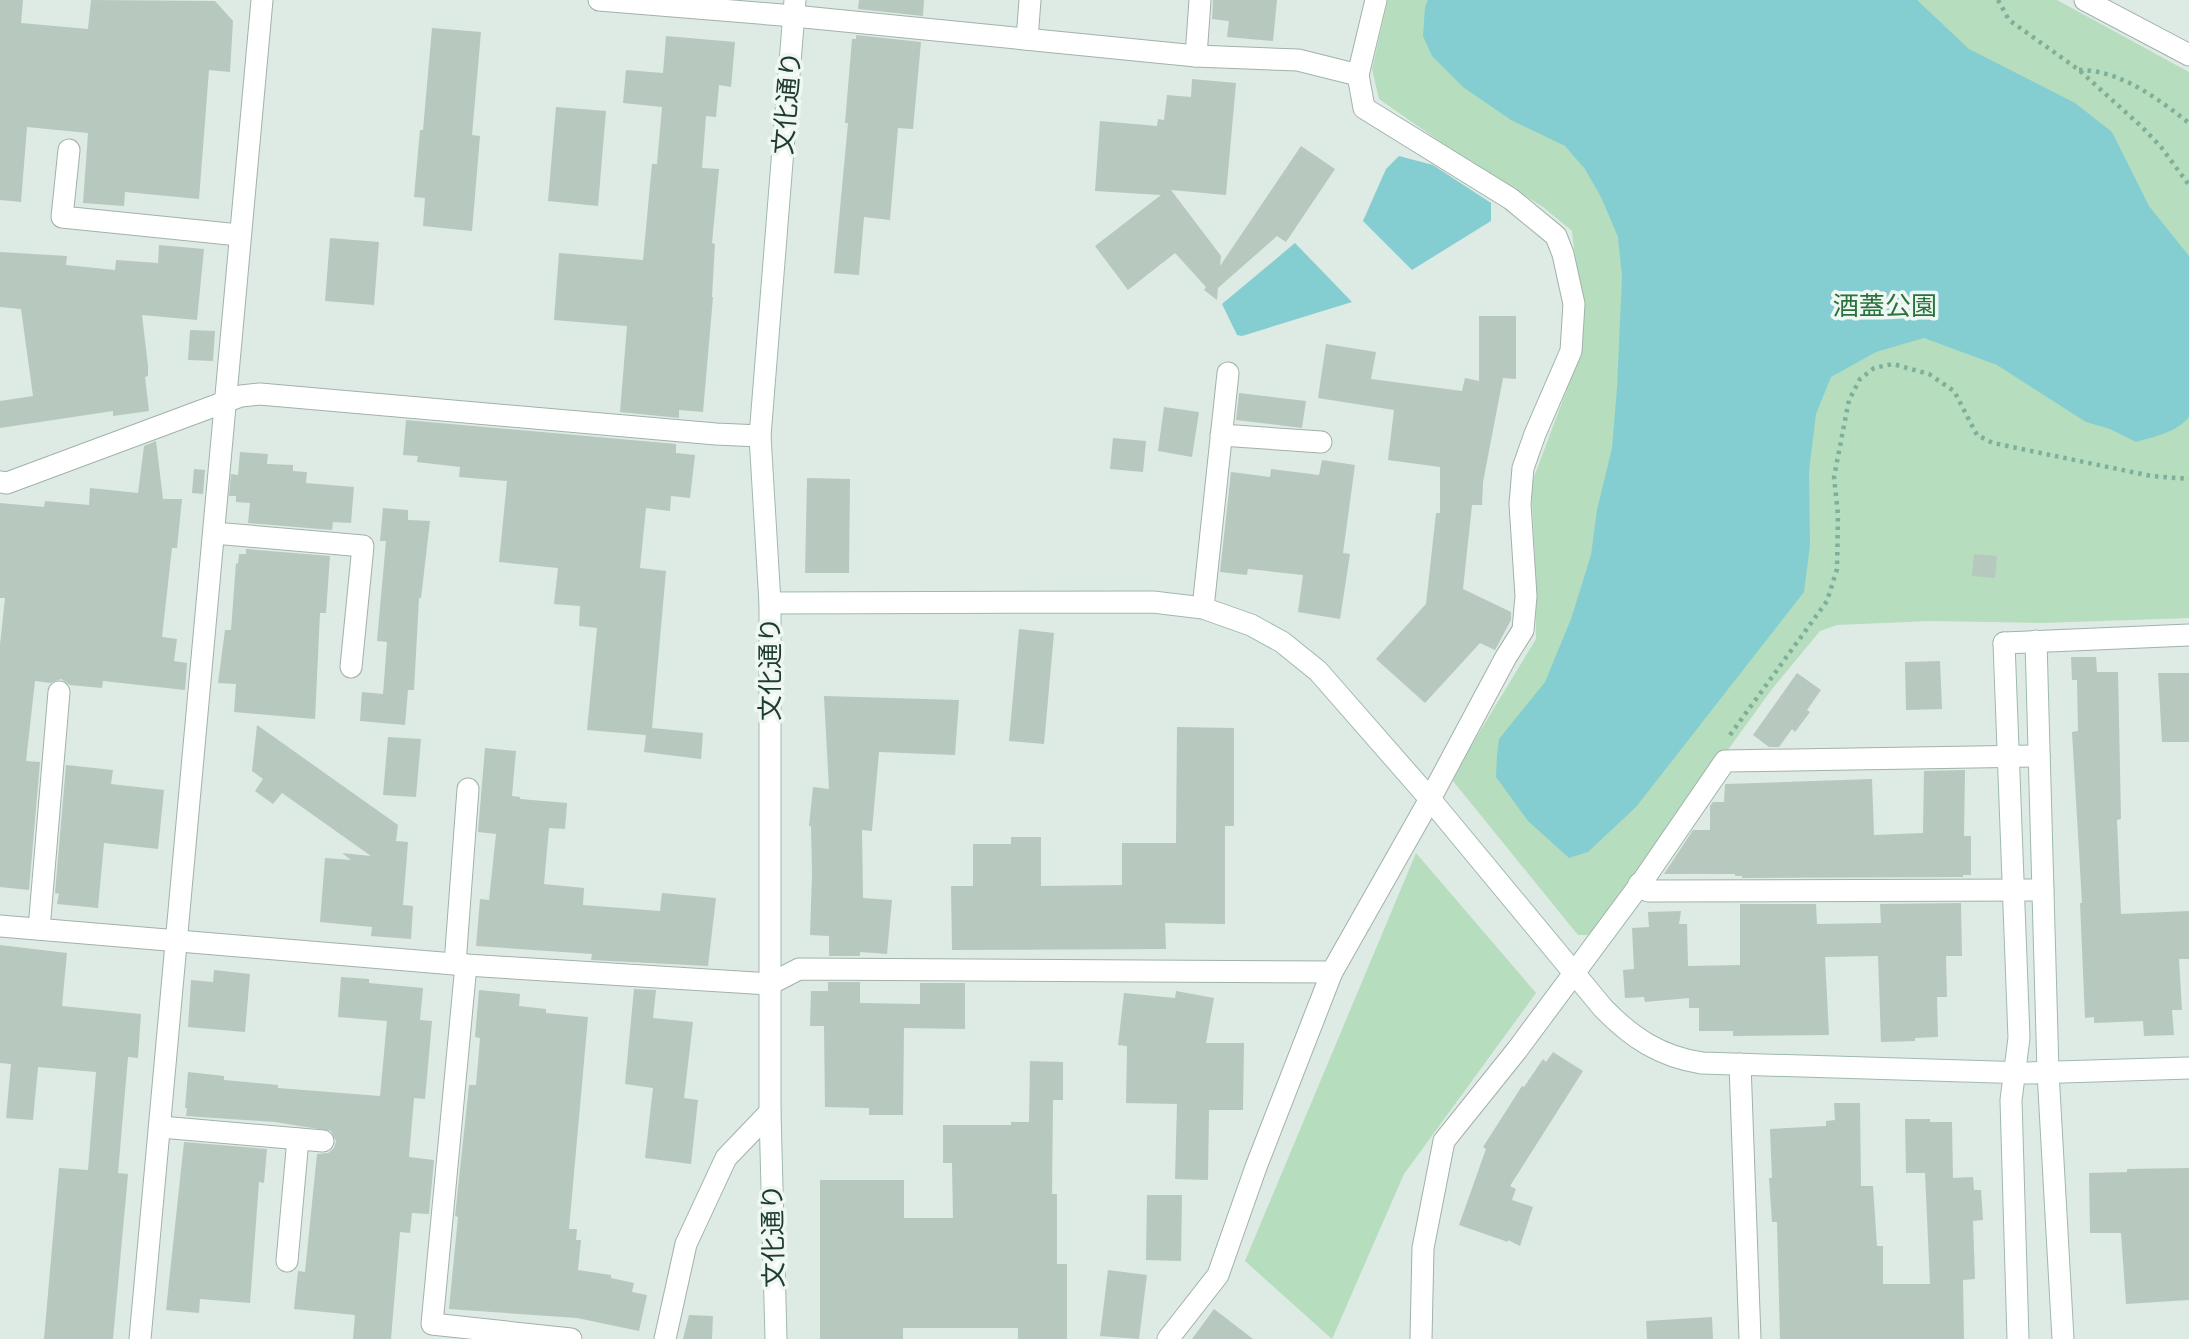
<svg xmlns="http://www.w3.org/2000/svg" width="2189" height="1339" font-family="'Exo 2','Noto Sans JP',sans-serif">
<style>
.green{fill:#b6ddbd}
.water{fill:#84ced2}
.building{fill:#b7c8bf}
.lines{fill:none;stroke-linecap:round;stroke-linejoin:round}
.street-casing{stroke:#a1b2aa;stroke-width:23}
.secondary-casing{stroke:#9fb9ae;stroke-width:23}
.path{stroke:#7eaf9a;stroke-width:4.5;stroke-dasharray:3.5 5;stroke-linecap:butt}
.street{stroke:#fff;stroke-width:21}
.secondary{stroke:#fff;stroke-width:21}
.labels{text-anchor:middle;stroke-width:7;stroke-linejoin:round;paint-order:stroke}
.street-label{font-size:26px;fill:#1f3a30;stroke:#eff7f2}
.park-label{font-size:26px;fill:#29723d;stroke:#eff7f2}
</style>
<rect width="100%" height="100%" fill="#deeae4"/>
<g class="green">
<path d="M 1388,0 L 2057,0 L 2189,72 L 2189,618 L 2042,623 L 1929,621 L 1837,625 L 1820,631 L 1772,689 L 1594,935 L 1578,935 L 1453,781 L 1462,761 L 1536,639 L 1535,557 L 1531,485 L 1582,349 L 1581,309 L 1572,231 L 1543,207 L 1442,143 L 1379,99 L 1372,69 Z"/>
<path d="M 1416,853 L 1536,993 L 1404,1174 L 1332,1339 L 1245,1261 Z"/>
</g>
<g class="water">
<path d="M 1428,0 L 1917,0 L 1969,49 L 2075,103 L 2112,132 L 2149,206 L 2189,256 L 2189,417 C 2177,432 2154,437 2136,442 L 2110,429 L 2086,422 L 1997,365 L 1924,338 L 1876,352 L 1831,377 L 1816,414 L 1809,471 L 1810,545 L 1804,592 L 1636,807 L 1588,852 L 1569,858 L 1528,821 L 1496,777 L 1497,755 L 1499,739 L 1545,682 L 1571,619 L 1591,555 L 1597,510 L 1612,448 L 1617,388 L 1622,277 L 1618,237 L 1601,197 L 1585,169 L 1565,146 L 1511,120 L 1463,87 L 1432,56 L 1423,36 L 1425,7 Z"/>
<path d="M 1399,156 L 1433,165 L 1491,203 L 1491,221 L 1412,270 L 1363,221 L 1386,169 Z"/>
<path d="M 1295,243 L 1352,302 L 1242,336 L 1237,335 L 1222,304 Z"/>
</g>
<g class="building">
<path d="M 0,0 L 23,0 L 21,23 L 88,29 L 91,0 L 215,1 L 233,21 L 230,72 L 209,70 L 199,199 L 125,192 L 124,206 L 83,203 L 88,133 L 27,127 L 21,202 L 0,200 Z"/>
<path d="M 859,0 L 924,0 L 923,16 L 858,9 Z"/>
<path d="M 1213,0 L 1277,0 L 1273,41 L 1227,37 L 1229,21 L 1212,19 Z"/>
<path d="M 432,28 L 481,32 L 472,135 L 480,136 L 472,231 L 423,226 L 425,198 L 414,197 L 420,130 L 423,130 Z"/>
<path d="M 856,35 L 921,42 L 913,129 L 898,128 L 890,220 L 864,217 L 859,275 L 834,273 L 848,123 L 845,123 L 852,39 L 856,39 Z"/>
<path d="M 666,36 L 735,42 L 731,87 L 719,85 L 716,117 L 706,116 L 702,168 L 719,169 L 712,243 L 715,244 L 712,297 L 713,297 L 703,412 L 679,410 L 679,418 L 620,412 L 627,326 L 554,320 L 559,253 L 643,260 L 652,164 L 657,164 L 662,107 L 623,103 L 626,70 L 663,73 Z"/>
<path d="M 1192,79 L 1236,83 L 1226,195 L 1171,190 L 1221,256 L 1220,266 L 1301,146 L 1335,169 L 1286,242 L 1277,236 L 1218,288 L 1217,300 L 1204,290 L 1206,287 L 1175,253 L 1128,290 L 1095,246 L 1161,195 L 1095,191 L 1100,121 L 1157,126 L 1158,119 L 1164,120 L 1167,95 L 1191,97 Z"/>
<path d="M 556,107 L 606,111 L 598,206 L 548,201 Z"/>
<path d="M 330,238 L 379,242 L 374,305 L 325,301 Z"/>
<path d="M 159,245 L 204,249 L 197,320 L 142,315 L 148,366 L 148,376 L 145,377 L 149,411 L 113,416 L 113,411 L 0,428 L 0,401 L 33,396 L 21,309 L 0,307 L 0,252 L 67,256 L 66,265 L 115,270 L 116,260 L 158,263 Z"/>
<path d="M 1479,316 L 1516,316 L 1516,379 L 1503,378 L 1483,482 L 1482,505 L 1472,505 L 1463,589 L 1511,612 L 1511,620 L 1495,650 L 1480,643 L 1425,703 L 1376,659 L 1426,604 L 1436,513 L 1440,513 L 1440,467 L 1388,460 L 1394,410 L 1318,398 L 1326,344 L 1376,352 L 1371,379 L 1462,391 L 1465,378 L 1479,381 Z"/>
<path d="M 190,330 L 215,331 L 213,361 L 188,360 Z"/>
<path d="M 1239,393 L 1306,401 L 1302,428 L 1236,420 Z"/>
<path d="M 1164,407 L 1199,412 L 1192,457 L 1158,451 Z"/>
<path d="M 406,420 L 676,444 L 676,453 L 695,455 L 690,498 L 671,496 L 670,511 L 646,508 L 640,568 L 666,571 L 652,728 L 703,733 L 701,759 L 644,752 L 646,735 L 587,730 L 597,628 L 579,626 L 580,606 L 554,604 L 558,568 L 499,562 L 507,481 L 459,477 L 460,467 L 417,462 L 418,456 L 403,455 Z"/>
<path d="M 1113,438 L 1146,441 L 1143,472 L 1110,469 Z"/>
<path d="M 156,441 L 163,499 L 182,499 L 177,548 L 172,548 L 162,637 L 177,639 L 174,661 L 187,663 L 185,690 L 103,681 L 102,688 L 70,685 L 61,679 L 50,683 L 35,681 L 26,761 L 40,762 L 29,890 L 0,887 L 0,645 L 5,598 L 0,598 L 0,503 L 44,507 L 45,501 L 89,505 L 90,488 L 138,493 L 144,446 Z"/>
<path d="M 240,452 L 268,454 L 267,464 L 293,465 L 293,471 L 307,472 L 306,483 L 354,487 L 351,523 L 333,522 L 332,530 L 248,523 L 250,503 L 236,502 L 236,496 L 229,496 L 231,474 L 238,475 Z"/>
<path d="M 1322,460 L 1355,465 L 1343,553 L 1350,554 L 1340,619 L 1298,612 L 1303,575 L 1248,569 L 1247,575 L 1220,572 L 1231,472 L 1270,477 L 1271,469 L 1319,475 Z"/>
<path d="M 194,469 L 205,470 L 203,494 L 192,493 Z"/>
<path d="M 807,478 L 850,479 L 849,573 L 805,573 Z"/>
<path d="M 383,508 L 408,510 L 408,520 L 430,521 L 421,598 L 419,598 L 414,690 L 408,690 L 405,725 L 360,721 L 362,692 L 383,694 L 387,642 L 377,641 L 386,541 L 380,541 Z"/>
<path d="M 246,549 L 330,556 L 326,613 L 320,613 L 315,719 L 234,712 L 236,684 L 218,683 L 225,630 L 231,630 L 236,563 L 238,564 L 239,554 L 246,554 Z"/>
<path d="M 1974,554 L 1997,556 L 1995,578 L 1972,576 Z"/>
<path d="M 1019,629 L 1054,633 L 1044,744 L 1009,741 Z"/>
<path d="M 2071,657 L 2096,657 L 2097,672 L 2118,672 L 2121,819 L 2117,820 L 2121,914 L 2189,911 L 2189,959 L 2179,959 L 2182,1010 L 2172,1010 L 2174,1035 L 2144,1036 L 2143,1021 L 2094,1023 L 2094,1017 L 2085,1018 L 2080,903 L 2082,903 L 2072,732 L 2078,731 L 2077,680 L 2072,680 Z"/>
<path d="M 1940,661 L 1942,709 L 1906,710 L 1905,662 Z"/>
<path d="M 1797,673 L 1821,690 L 1807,710 L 1810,712 L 1795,732 L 1792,729 L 1779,747 L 1769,747 L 1753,735 Z"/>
<path d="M 2158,673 L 2189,673 L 2189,742 L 2162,742 Z"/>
<path d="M 824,696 L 959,700 L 955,755 L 879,752 L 872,831 L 862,830 L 863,898 L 892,900 L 887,954 L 860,952 L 860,956 L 829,956 L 829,936 L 810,935 L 812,875 L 811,826 L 809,826 L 813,787 L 829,789 Z"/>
<path d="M 257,725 L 398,825 L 396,841 L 408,842 L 403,905 L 413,906 L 411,939 L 371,936 L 372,927 L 320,922 L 325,858 L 351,860 L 342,853 L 371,856 L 282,793 L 273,804 L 255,791 L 263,779 L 252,771 Z"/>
<path d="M 1177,727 L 1234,728 L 1234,826 L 1225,826 L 1225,924 L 1165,923 L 1166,949 L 952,950 L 951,886 L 973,886 L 973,844 L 1011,844 L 1011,837 L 1041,837 L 1041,886 L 1122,885 L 1122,843 L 1176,843 Z"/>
<path d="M 388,737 L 421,739 L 416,797 L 383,795 Z"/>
<path d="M 485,748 L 516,751 L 512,796 L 520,797 L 520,799 L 567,803 L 565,829 L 549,828 L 544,884 L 584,888 L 583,905 L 660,911 L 662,893 L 716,898 L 708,966 L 591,960 L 592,954 L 476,946 L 480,899 L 489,900 L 496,834 L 478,832 Z"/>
<path d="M 66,765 L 113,770 L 111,784 L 164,790 L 158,849 L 104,843 L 98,908 L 57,904 L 59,894 L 55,893 Z"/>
<path d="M 1965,770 L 1964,836 L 1971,836 L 1971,875 L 1963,875 L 1963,877 L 1742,878 L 1742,876 L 1735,876 L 1735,874 L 1664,874 L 1693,830 L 1710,830 L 1710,806 L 1713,802 L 1724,802 L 1725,784 L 1872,779 L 1874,835 L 1923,833 L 1924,771 Z"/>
<path d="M 1961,903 L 1962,956 L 1946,956 L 1947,997 L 1937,997 L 1938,1037 L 1915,1038 L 1915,1041 L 1881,1042 L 1878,956 L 1825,957 L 1829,1035 L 1733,1036 L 1733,1031 L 1699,1031 L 1699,1008 L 1689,1008 L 1689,998 L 1645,1002 L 1644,997 L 1625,998 L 1623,970 L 1634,969 L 1632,928 L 1649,927 L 1648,912 L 1681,911 L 1679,924 L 1687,924 L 1688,966 L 1740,965 L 1740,904 L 1816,904 L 1817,924 L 1881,923 L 1880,904 Z"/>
<path d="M 0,945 L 67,953 L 62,1006 L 141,1014 L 138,1058 L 128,1057 L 118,1173 L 128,1174 L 113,1339 L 44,1339 L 59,1168 L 88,1170 L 96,1072 L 38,1067 L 33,1120 L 6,1118 L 11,1064 L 0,1063 Z"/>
<path d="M 214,970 L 250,974 L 245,1032 L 188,1027 L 191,980 L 213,982 Z"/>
<path d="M 341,977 L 369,979 L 369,983 L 423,988 L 420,1020 L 432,1021 L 425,1099 L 414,1098 L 409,1157 L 434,1160 L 429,1214 L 412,1213 L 410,1233 L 400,1232 L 391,1339 L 353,1339 L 355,1315 L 294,1309 L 298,1271 L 305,1272 L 317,1154 L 328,1153 L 334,1148 L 336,1141 L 331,1131 L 275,1122 L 186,1116 L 187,1108 L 185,1108 L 188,1072 L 224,1076 L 224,1080 L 278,1085 L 278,1088 L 380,1096 L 387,1021 L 338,1017 Z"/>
<path d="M 828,982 L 860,982 L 860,1003 L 920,1004 L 920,983 L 965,983 L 965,1029 L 904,1028 L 903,1115 L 869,1115 L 869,1108 L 825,1107 L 824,1026 L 810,1026 L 811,991 L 828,991 Z"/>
<path d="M 634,989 L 656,990 L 653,1018 L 693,1022 L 684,1098 L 698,1100 L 691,1164 L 645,1158 L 653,1088 L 625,1084 Z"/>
<path d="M 479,990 L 520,994 L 519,1006 L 546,1009 L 546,1013 L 588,1017 L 569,1229 L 577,1229 L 576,1240 L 581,1240 L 578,1270 L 611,1275 L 611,1278 L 634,1283 L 632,1292 L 647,1295 L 639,1331 L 577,1318 L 449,1309 L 458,1217 L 455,1216 L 469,1085 L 476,1085 L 480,1038 L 475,1037 Z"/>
<path d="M 1176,991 L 1214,998 L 1206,1043 L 1244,1043 L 1243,1110 L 1209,1110 L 1208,1180 L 1175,1179 L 1177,1104 L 1126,1103 L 1127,1046 L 1118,1045 L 1124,993 L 1175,998 Z"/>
<path d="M 1553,1052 L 1583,1071 L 1510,1186 L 1516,1189 L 1512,1200 L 1533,1207 L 1520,1246 L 1508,1240 L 1508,1242 L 1459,1225 L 1486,1149 L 1483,1147 L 1522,1086 L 1524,1087 L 1543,1059 L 1546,1062 Z"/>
<path d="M 1030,1061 L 1063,1062 L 1063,1100 L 1053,1100 L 1052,1194 L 1057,1194 L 1057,1264 L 1067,1264 L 1067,1339 L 1018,1339 L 1018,1328 L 903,1328 L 903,1339 L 820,1339 L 820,1180 L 904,1180 L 904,1218 L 953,1218 L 952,1163 L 943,1163 L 943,1125 L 1011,1125 L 1011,1122 L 1029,1122 Z"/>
<path d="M 1834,1103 L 1860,1103 L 1861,1186 L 1873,1186 L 1877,1246 L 1883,1246 L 1883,1284 L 1930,1284 L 1925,1173 L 1906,1173 L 1905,1119 L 1930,1119 L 1930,1122 L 1952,1122 L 1953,1178 L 1973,1177 L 1974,1190 L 1981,1190 L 1983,1220 L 1973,1221 L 1975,1279 L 1963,1280 L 1964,1339 L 1780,1339 L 1777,1222 L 1772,1222 L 1769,1178 L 1772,1178 L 1770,1129 L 1826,1126 L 1826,1121 L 1835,1120 Z"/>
<path d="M 184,1142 L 267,1149 L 264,1183 L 259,1182 L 250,1303 L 200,1299 L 199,1313 L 166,1310 Z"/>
<path d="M 2189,1168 L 2189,1300 L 2126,1304 L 2121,1233 L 2090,1233 L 2089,1173 L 2127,1172 L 2127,1169 Z"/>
<path d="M 1147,1195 L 1182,1195 L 1181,1261 L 1146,1260 Z"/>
<path d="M 1108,1270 L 1147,1275 L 1139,1339 L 1100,1336 Z"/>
<path d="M 1214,1309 L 1253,1339 L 1192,1339 Z"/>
<path d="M 689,1315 L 713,1316 L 712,1339 L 683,1339 Z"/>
<path d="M 1712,1317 L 1713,1339 L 1647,1339 L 1646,1321 Z"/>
</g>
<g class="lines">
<g class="street-casing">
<g id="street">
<path d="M 599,0 L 794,16 L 1196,56 L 1298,60 L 1358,75 L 1376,0"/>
<path d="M 2085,0 L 2189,55"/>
<path d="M 1027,39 L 1030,0"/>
<path d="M 1196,56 L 1200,0"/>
<path d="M 69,150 L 62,217 L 239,235"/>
<path d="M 1221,435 L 1321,442"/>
<path d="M 0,482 L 7,483 L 241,396 L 260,394 L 716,434 L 760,436"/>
<path d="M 214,533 L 363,546 L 351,667"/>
<path d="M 1203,608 L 1228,373"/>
<path d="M 2004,643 L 2189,635"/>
<path d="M 1639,884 L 1648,891 L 2043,890"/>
<path d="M 0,926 L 466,965 L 770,984 L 799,969 L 1332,972"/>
<path d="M 39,929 L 59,692"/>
<path d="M 455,964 L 468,789"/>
<path d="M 466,965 L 432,1324 L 571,1339"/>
<path d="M 1740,1064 L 1750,1339"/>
<path d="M 161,1127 L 323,1141"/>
<path d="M 287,1261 L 298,1139"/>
<path d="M 140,1339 C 184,893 218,446 262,0"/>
<path d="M 665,1339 L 686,1244 L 726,1158 L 770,1112"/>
<path d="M 1168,1339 L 1218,1275 L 1256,1167 L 1332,972 L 1430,799 L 1506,657 L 1523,630 L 1526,596 L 1520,504 L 1523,468 L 1535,434 L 1571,351 L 1574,304 L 1563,254 L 1556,236 L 1511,199 L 1364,108 L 1358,75"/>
<path d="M 1421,1339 L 1423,1248 L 1444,1141 L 1517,1050 L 1644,879 L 1725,761 L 2039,756"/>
</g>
</g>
<g class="secondary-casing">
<g id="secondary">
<path d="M 770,603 L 1153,602 L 1203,608 L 1251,625 L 1282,642 L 1318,671 L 1430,799 L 1603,1008 C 1632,1038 1661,1057 1702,1063 L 2028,1073 L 2189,1068"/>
<path d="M 2036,641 L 2048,1072 L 2063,1339"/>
<path d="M 2004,643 L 2019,1038 L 2011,1100 L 2018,1339"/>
<path d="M 776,1339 L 770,1112 L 770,603 L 760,436 L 795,0"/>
</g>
</g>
<g class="path">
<path d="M 1998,0 L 2009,20 L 2079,70 L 2142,127 L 2161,147 L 2189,185"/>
<path d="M 2079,70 C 2120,70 2157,98 2189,123"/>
<path d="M 1730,735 L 1827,601 L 1837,569 L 1838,515 L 1834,477 L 1849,400 L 1860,379 L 1874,368 L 1893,364 L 1929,374 L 1954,391 L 1977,435 L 1993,443 L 2151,476 L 2189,479"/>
</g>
<use href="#street" class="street"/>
<use href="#secondary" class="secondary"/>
</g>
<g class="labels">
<g class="street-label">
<text transform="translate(787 103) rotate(-85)" y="9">文化通り</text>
<text transform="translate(770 669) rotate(-90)" y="9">文化通り</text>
<text transform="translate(773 1236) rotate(-91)" y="9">文化通り</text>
</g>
<g class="park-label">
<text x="1885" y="315">酒蓋公園</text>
</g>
</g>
</svg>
